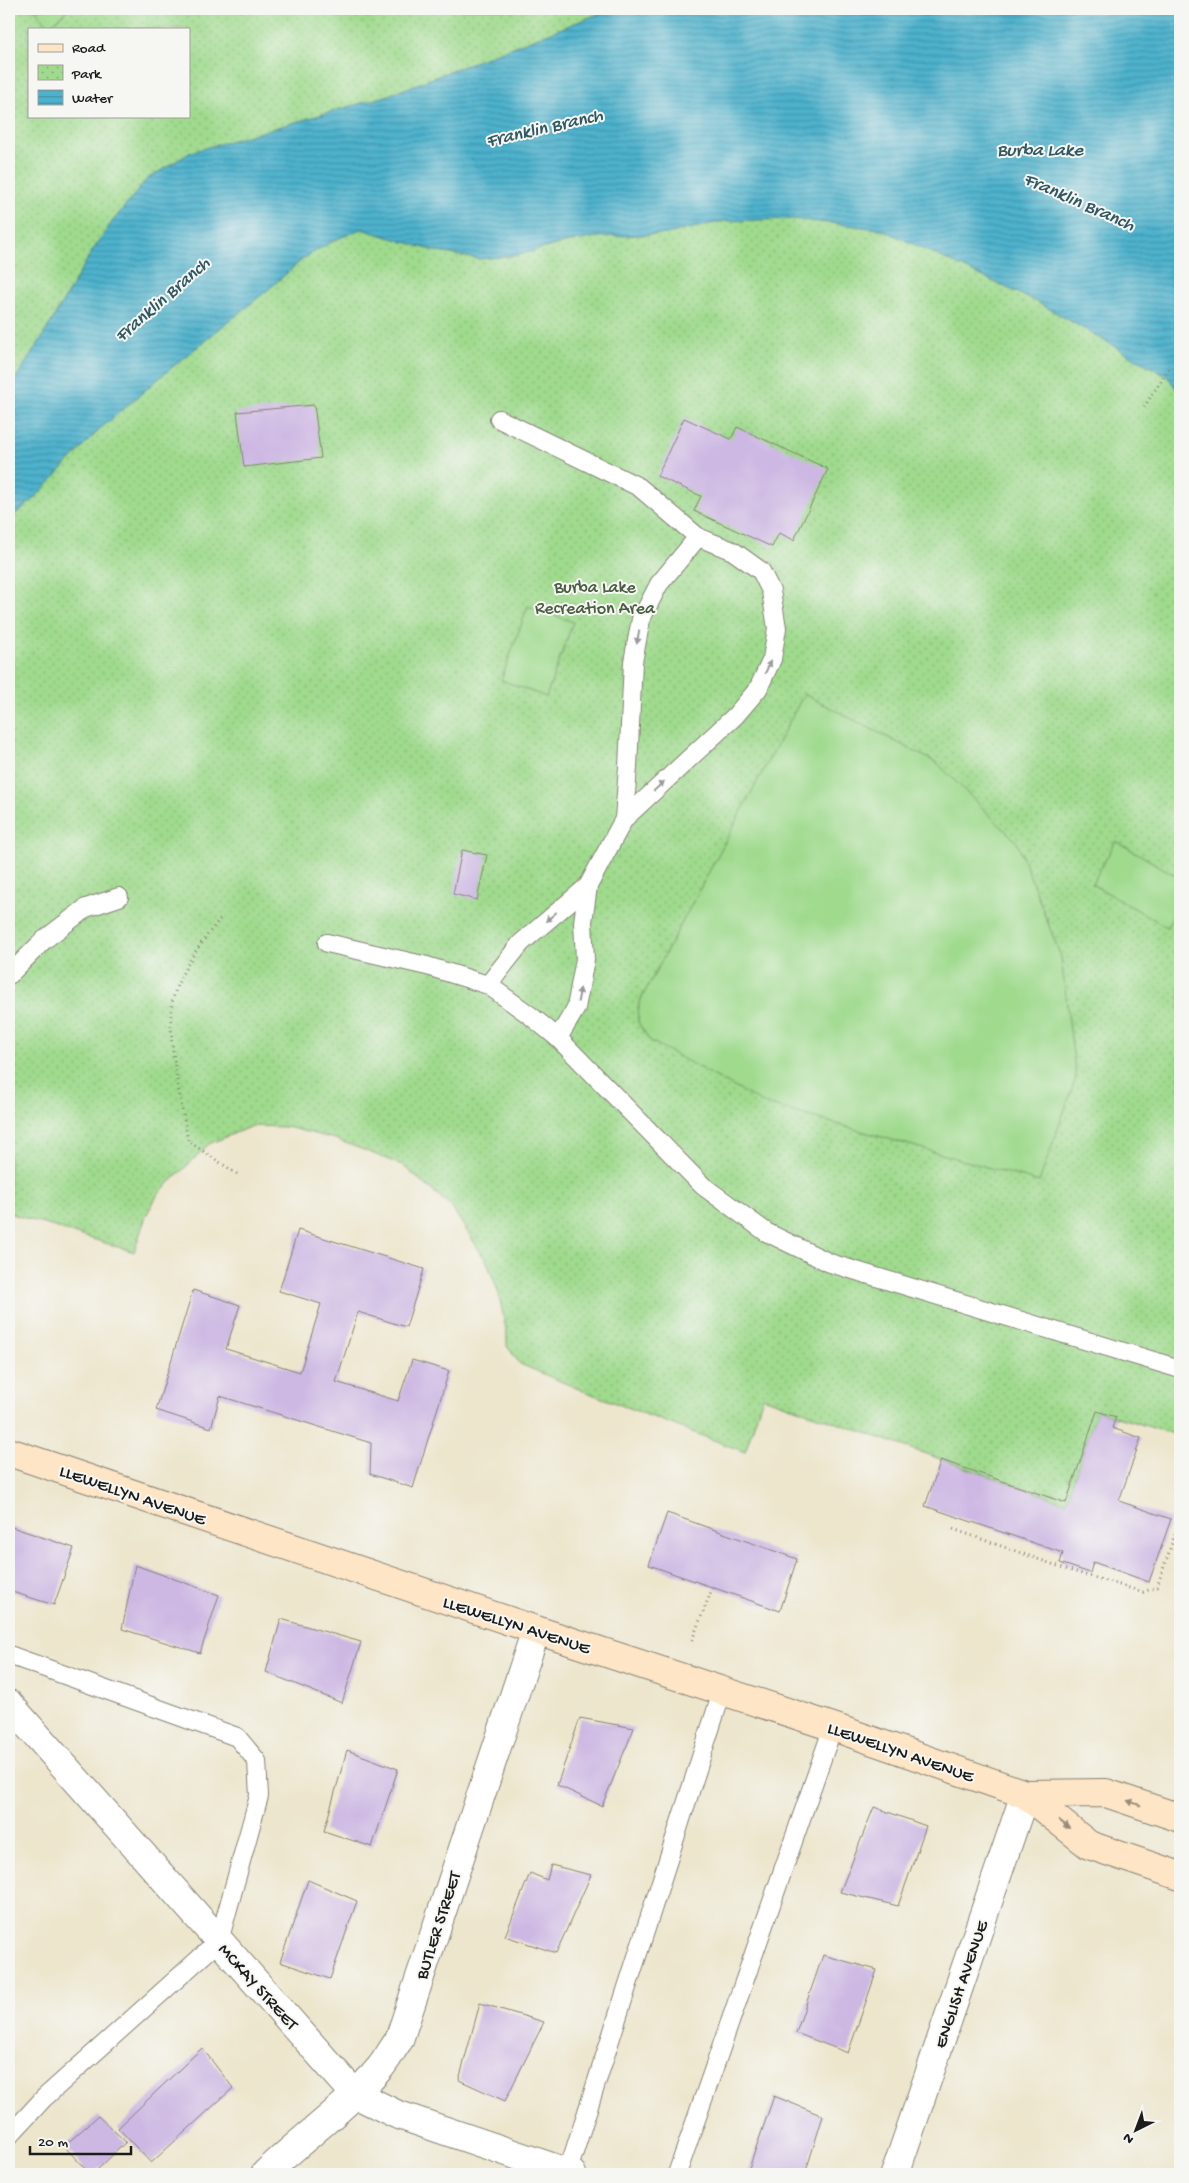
<svg xmlns="http://www.w3.org/2000/svg" width="1189" height="2183" font-family="'Gochi Hand',sans-serif">
<style>
.park{fill:url(#park-dots);stroke:#5e7b54;fill-rule:evenodd}
.garden{fill:#9fda8d;stroke:#5e7b54}
.water{fill:url(#water-rules);stroke:#356774}
.building{fill:#cdb8e3}
.lines{fill:none;stroke-linecap:round;stroke-linejoin:round}
.lane-casing{stroke:#848174;stroke-width:20}
.street-casing{stroke:#848174;stroke-width:30}
.secondary-casing{stroke:#848174;stroke-width:30}
.path{stroke:#848174;stroke-width:3;stroke-dasharray:1 4;stroke-linecap:butt}
.lane{stroke:#fff;stroke-width:18}
.street{stroke:#fff;stroke-width:28}
.secondary{stroke:#fde5c5;stroke-width:28}
.oneway{fill:#999}
.oneway2{fill:#988b79}
.labels{text-anchor:middle;stroke-width:4;stroke-linejoin:round;paint-order:stroke}
.park-label{font-size:18px;fill:#4a5e44;stroke:#f6f6f2}
.street-label{font-size:18px;fill:#1c1c1c;stroke:#f6f6f2}
.water-label{font-size:19px;font-style:italic;fill:#305863;stroke:#f6f6f2}
</style>
<defs>
<pattern id="park-dots" width="8" height="8" patternUnits="userSpaceOnUse" patternTransform="scale(1.25)"><rect width="8" height="8" fill="#9fda8d"/><path d="M2 2h.1M6 6h.1" fill="none" stroke="#88ba79" stroke-width="1.8" stroke-linecap="round"/></pattern>
<pattern id="water-rules" width="6" height="5" patternUnits="userSpaceOnUse" patternTransform="scale(1.25)"><rect width="6" height="5" fill="#4eb2cd"/><path d="M0 2.5h6" fill="none" stroke="#4090a6"/></pattern>
</defs>
<rect width="100%" height="100%" fill="#f6f6f2"/>
<filter id="ink" filterUnits="userSpaceOnUse"><feTurbulence type="fractalNoise" baseFrequency=".02" numOctaves="2"/><feDisplacementMap in="SourceGraphic" scale="10" xChannelSelector="R" yChannelSelector="G"/><feConvolveMatrix kernelMatrix="1 2 1 2 8 2 1 2 1" color-interpolation-filters="sRGB"/></filter>
<filter id="wash" filterUnits="userSpaceOnUse"><feTurbulence type="fractalNoise" baseFrequency=".0096" numOctaves="4" result="noise"/><feDisplacementMap in="SourceGraphic" scale="20" xChannelSelector="R" yChannelSelector="G"/><feGaussianBlur stdDeviation="1.12" result="paint"/><feColorMatrix in="noise" values="0 0 0 0 0 0 0 0 0 0 0 0 0 0 0 0 0 1.4 0 .05"/><feComposite in="paint" operator="in"/></filter>
<g filter="url(#wash)">
<rect width="100%" height="100%" fill="#ede6cd"/>
<path class="park" d="M 9,9 L 1180,9 L 1180,1436 L 1097,1411 L 1066,1503 L 763,1397 L 745,1452 L 581,1390 L 520,1364 L 507,1346 L 507,1334 L 498,1291 L 487,1262 L 450,1205 L 402,1165 L 335,1139 L 287,1127 L 252,1126 L 209,1144 L 158,1194 L 146,1216 L 134,1252 L 9,1213 ZM 29,29 L 189,29 L 189,116 L 29,116 Z"/>
<g class="garden">
<path d="M 35,9 L 69,9 L 49,26 Z"/>
<path d="M 528,606 L 573,622 L 546,697 L 501,680 Z"/>
<path d="M 804,694 L 937,763 L 1017,842 L 1061,957 L 1076,1078 L 1039,1182 L 763,1103 L 649,1040 L 638,1022 L 639,1003 Z"/>
<path d="M 1116,841 L 1180,878 L 1180,903 L 1167,927 L 1092,884 Z"/>
</g>
<path class="water" d="M 611,9 L 1180,9 L 1180,394 L 1168,377 L 1037,302 L 881,229 L 793,219 L 724,221 L 666,234 L 597,237 L 559,244 L 519,255 L 480,259 L 438,252 L 361,229 L 333,241 L 304,258 L 269,289 L 176,364 L 101,428 L 33,500 L 9,519 L 9,389 L 43,336 L 91,253 L 112,222 L 147,179 L 191,152 L 386,96 Z"/>
<g id="blocks">
<g class="building">
<path d="M 314,405 L 321,458 L 244,467 L 237,412 Z"/>
<path d="M 684,418 L 731,439 L 737,427 L 828,469 L 794,540 L 779,533 L 772,547 L 694,511 L 701,496 L 657,476 Z"/>
<path d="M 462,850 L 487,855 L 477,900 L 453,894 Z"/>
<path d="M 298,1230 L 424,1269 L 406,1327 L 358,1312 L 336,1382 L 398,1401 L 412,1360 L 449,1371 L 413,1488 L 370,1474 L 371,1443 L 220,1396 L 211,1428 L 156,1410 L 193,1290 L 240,1305 L 226,1349 L 300,1372 L 321,1304 L 279,1291 Z"/>
<path d="M 1097,1411 L 1116,1417 L 1112,1428 L 1141,1438 L 1119,1501 L 1171,1519 L 1149,1582 L 1093,1562 L 1090,1573 L 1060,1563 L 1063,1553 L 925,1506 L 941,1460 L 1066,1503 Z"/>
<path d="M 667,1513 L 797,1559 L 780,1611 L 649,1565 Z"/>
<path d="M 9,1526 L 74,1548 L 54,1605 L 9,1591 Z"/>
<path d="M 135,1565 L 219,1595 L 200,1653 L 122,1629 Z"/>
<path d="M 281,1619 L 361,1642 L 342,1703 L 266,1672 Z"/>
<path d="M 580,1718 L 634,1728 L 602,1806 L 557,1785 Z"/>
<path d="M 347,1750 L 398,1769 L 372,1847 L 324,1831 Z"/>
<path d="M 874,1807 L 926,1826 L 898,1906 L 840,1892 Z"/>
<path d="M 551,1865 L 591,1875 L 556,1953 L 505,1936 L 530,1873 L 547,1880 Z"/>
<path d="M 308,1880 L 357,1901 L 330,1979 L 280,1962 Z"/>
<path d="M 823,1955 L 877,1970 L 848,2053 L 796,2033 Z"/>
<path d="M 480,2003 L 544,2022 L 505,2101 L 459,2080 Z"/>
<path d="M 202,2048 L 233,2088 L 151,2163 L 118,2128 Z"/>
<path d="M 774,2096 L 823,2116 L 805,2174 L 747,2174 Z"/>
<path d="M 98,2116 L 126,2142 L 93,2174 L 90,2174 L 64,2146 Z"/>
</g>
</g>
</g>
<g filter="url(#ink)">
<use href="#blocks" fill-opacity="0" stroke="#848174" stroke-width="1"/>
<g class="lines">
<g class="lane-casing">
<g id="lane">
<path d="M 499,419 L 639,487 L 698,537 L 733,551 L 761,571 L 771,591 L 777,628 L 772,659 L 758,689 L 735,716 L 624,819 L 588,886 L 583,922 L 585,959 L 576,1008 L 558,1038"/>
<path d="M 624,819 L 628,767 L 633,662 L 641,619 L 659,584 L 698,537"/>
<path d="M 327,943 L 427,966 L 488,985 L 531,1016 L 558,1038 L 703,1186 L 766,1232 L 830,1263 L 1180,1369"/>
<path d="M 9,975 L 44,940 L 86,908 L 119,897"/>
<path d="M 488,985 L 521,943 L 588,886"/>
<path d="M 9,1655 L 237,1737 L 257,1761 L 259,1796 L 219,1941 L 44,2098 L 9,2136"/>
<path d="M 567,2174 L 722,1692"/>
<path d="M 677,2174 L 833,1727"/>
</g>
</g>
<g class="street-casing">
<g id="street">
<path d="M 9,1704 L 355,2094 L 396,2114 L 572,2174"/>
<path d="M 265,2174 C 301,2139 347,2107 379,2069 C 387,2060 392,2049 399,2040 L 536,1630"/>
<path d="M 895,2174 L 1025,1794"/>
</g>
</g>
<g class="secondary-casing">
<g id="secondary">
<path d="M 9,1452 L 536,1630 L 833,1727 L 1025,1794 L 1106,1793 L 1180,1818"/>
<path d="M 1025,1794 L 1089,1845 L 1180,1876"/>
</g>
</g>
<g class="path">
<path d="M 1144,407 L 1171,366"/>
<path d="M 220,919 C 202,941 182,968 174,995 C 164,1028 182,1105 188,1141 L 237,1174"/>
<path d="M 953,1529 L 1069,1570 L 1143,1592 L 1157,1587 L 1180,1520"/>
<path d="M 692,1640 L 713,1587"/>
</g>
<use href="#lane" class="lane"/>
<use href="#street" class="street"/>
<use href="#secondary" class="secondary"/>
</g>
<defs><path id="oneway-solid" d="M-6-.8H1V-3.2L6.5 0L1 3.2V.8H-6Z" transform="scale(1.25)"/></defs>
<g class="oneway">
<use href="#oneway-solid" transform="translate(638 637) rotate(100)"/>
<use href="#oneway-solid" transform="translate(768 667) rotate(-65)"/>
<use href="#oneway-solid" transform="translate(659 786) rotate(-43)"/>
<use href="#oneway-solid" transform="translate(551 917) rotate(139)"/>
<use href="#oneway-solid" transform="translate(579 995) rotate(-80)"/>
</g>
<g class="oneway2">
<use href="#oneway-solid" transform="translate(1134 1803) rotate(-161)"/>
<use href="#oneway-solid" transform="translate(1064 1824) rotate(38)"/>
</g>
</g>
<g class="labels">
<g class="park-label">
<text x="595" y="592">Burba Lake<tspan x="595" dy="21">Recreation Area</tspan></text>
</g>
<g class="street-label">
<text transform="translate(133 1494) rotate(19)" y="6">LLEWELLYN AVENUE</text>
<text transform="translate(517 1624) rotate(18)" y="6">LLEWELLYN AVENUE</text>
<text transform="translate(901 1751) rotate(19)" y="6">LLEWELLYN AVENUE</text>
<text transform="translate(437 1925) rotate(-72)" y="6">BUTLER STREET</text>
<text transform="translate(960 1984) rotate(-71)" y="6">ENGLISH AVENUE</text>
<text transform="translate(259 1986) rotate(48)" y="6">MCKAY STREET</text>
</g>
<g class="water-label">
<text transform="translate(544 126) rotate(-13)" y="7">Franklin Branch</text>
<text x="1040" y="155">Burba Lake</text>
<text transform="translate(1080 200) rotate(24)" y="7">Franklin Branch</text>
<text transform="translate(161 298) rotate(-41)" y="7">Franklin Branch</text>
</g>
</g>
<rect width="1189" height="2183" fill="none" stroke="#f6f6f2" stroke-width="30"/>
<rect x="28" y="28" width="162" height="90" fill="#f6f6f2" stroke="#9f9f9c"/>
<rect x="38" y="44" width="25" height="8" fill="#fde5c5" stroke="#9f9f9c"/>
<text x="72" y="52" font-size="15" fill="#1c1c1c">Road</text>
<rect x="38" y="65" width="25" height="15" fill="url(#park-dots)" stroke="#9f9f9c"/>
<text x="72" y="78" font-size="15" fill="#1c1c1c">Park</text>
<rect x="38" y="90" width="25" height="15" fill="url(#water-rules)" stroke="#9f9f9c"/>
<text x="72" y="102" font-size="15" fill="#1c1c1c">Water</text>
<g transform="translate(1136 2130) rotate(222)" stroke="#f6f6f2" stroke-width="4" paint-order="stroke">
<path d="M0-4L9 19L0 12L-9 19Z" fill="#1c1c1c"/>
<text y="-8" font-size="14" font-weight="bold" text-anchor="middle" fill="#1c1c1c">N</text>
</g>
<path d="M30 2146v8h101v-8" fill="none" stroke="#1c1c1c" stroke-width="2.5"/>
<text x="38" y="2146" font-size="15" fill="#1c1c1c" stroke="#f6f6f2" stroke-width="4" paint-order="stroke">20 m</text>
</svg>
